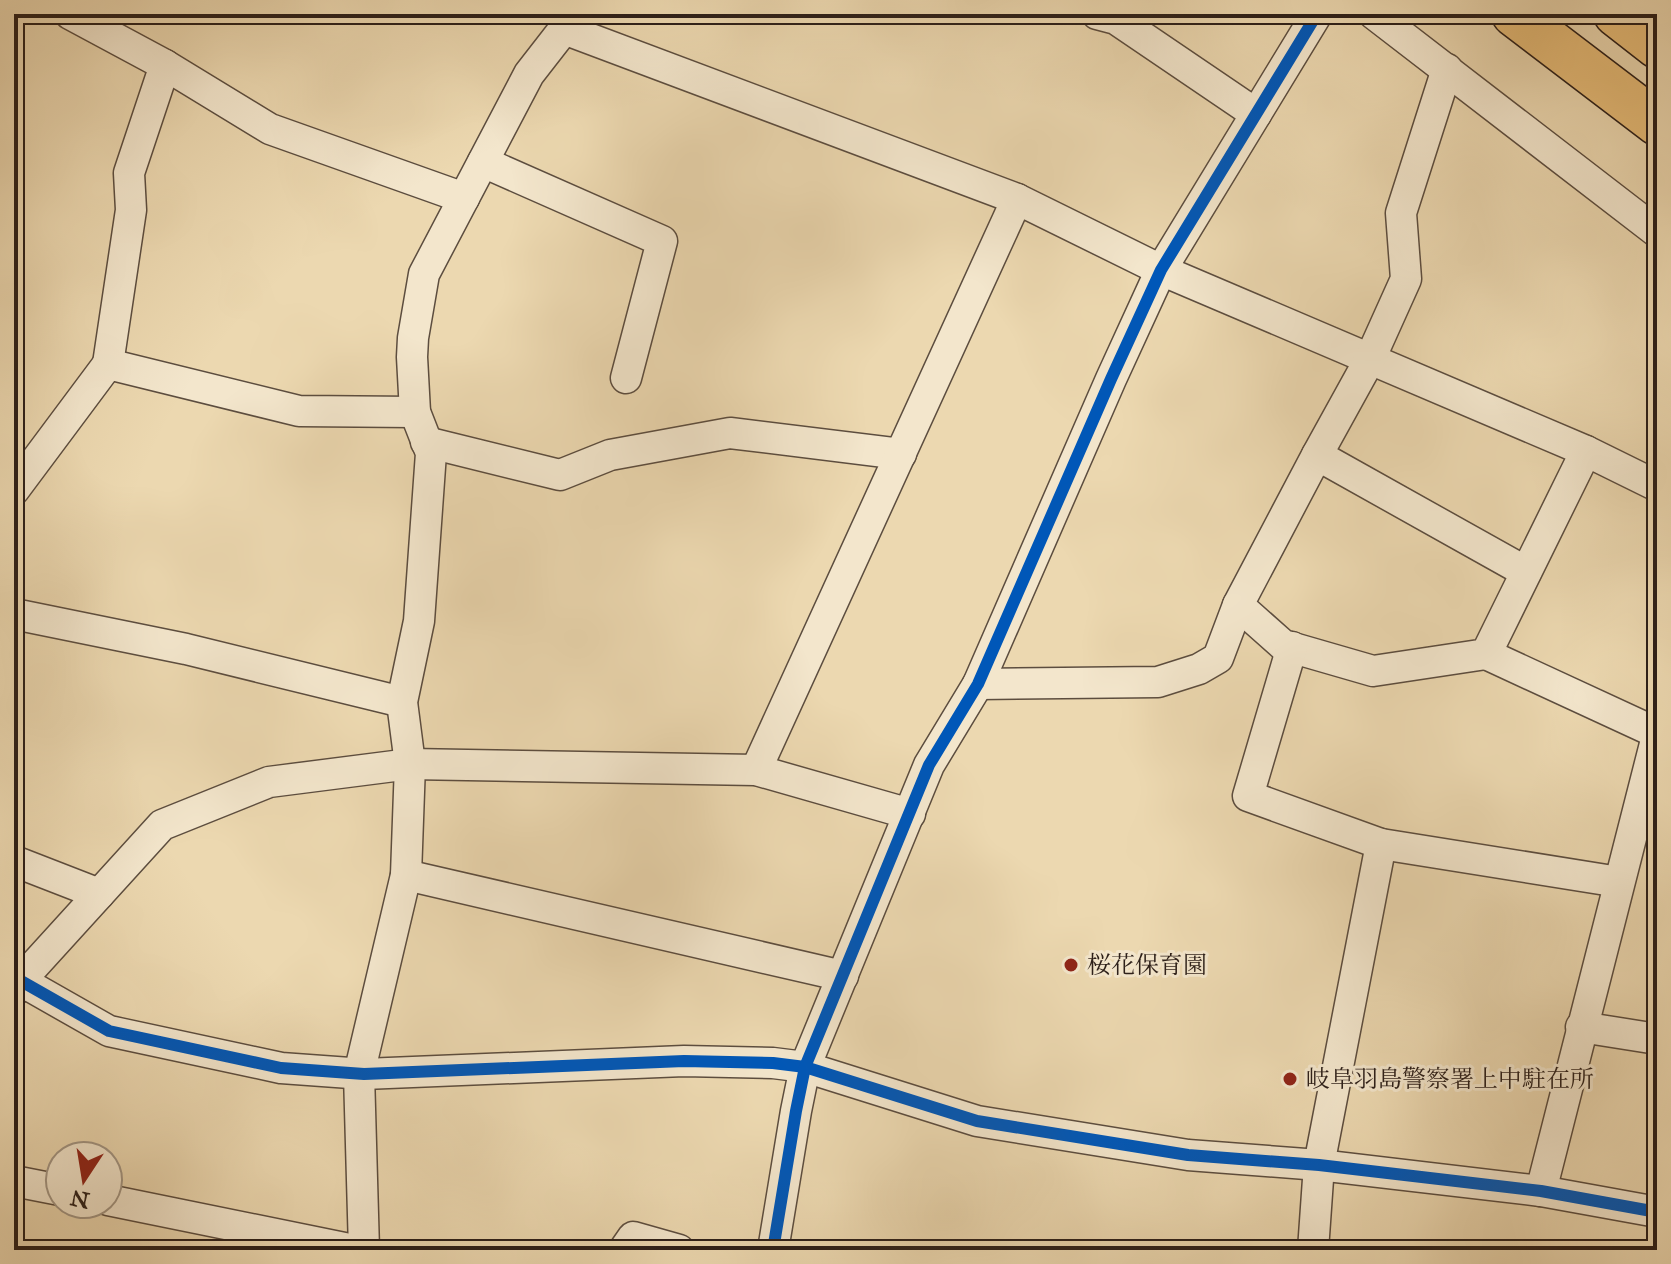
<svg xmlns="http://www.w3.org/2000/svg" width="1671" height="1264" font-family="'IM FELL Great Primer','Noto Serif JP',serif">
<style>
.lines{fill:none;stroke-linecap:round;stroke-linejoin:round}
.minor-casing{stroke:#5c4d3f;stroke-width:33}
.highway-casing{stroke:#2c1f19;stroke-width:47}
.minor{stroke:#f3e6cc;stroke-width:30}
.highway{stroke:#e6bc78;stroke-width:44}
.cycleway-casing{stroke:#f3e6cc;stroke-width:17}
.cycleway{stroke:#0057b8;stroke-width:12}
.poi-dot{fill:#8f2418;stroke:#f3e6cc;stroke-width:3}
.labels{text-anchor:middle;stroke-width:6;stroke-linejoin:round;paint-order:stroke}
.poi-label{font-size:24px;fill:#2c1f19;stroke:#f3e6cc;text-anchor:start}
</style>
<rect width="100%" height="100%" fill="#ecd8b0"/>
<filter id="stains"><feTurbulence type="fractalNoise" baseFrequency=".0025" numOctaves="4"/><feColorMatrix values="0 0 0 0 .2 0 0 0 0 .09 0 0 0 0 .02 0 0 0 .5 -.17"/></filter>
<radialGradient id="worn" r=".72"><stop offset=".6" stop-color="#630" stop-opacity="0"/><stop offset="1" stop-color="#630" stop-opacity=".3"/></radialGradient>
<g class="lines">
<g class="minor-casing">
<g id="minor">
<path d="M 70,14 L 165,65 L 129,173 L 131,210 L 108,364"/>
<path d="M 1097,14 L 1116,19 L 1256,114"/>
<path d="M 1374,14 L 1657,232"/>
<path d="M 564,29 L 1017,199 L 1161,270 L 1586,451 L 1657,486"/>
<path d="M 165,65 L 270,129 L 464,198"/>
<path d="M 1447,69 L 1401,213 L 1406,279 L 1370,359 L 1317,455 L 1238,605 L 1283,645 L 1373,671 L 1486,654 L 1586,451"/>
<path d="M 483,162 L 662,241 L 626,378"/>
<path d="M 426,442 L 560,475 L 610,455 L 730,433 L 901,454"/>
<path d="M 1317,455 L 1526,572"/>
<path d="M 14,490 L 108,364 L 299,411 L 415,412"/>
<path d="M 14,614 L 186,649 L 402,702"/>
<path d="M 1292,647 L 1248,796 L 1381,844 L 1319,1165 L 1313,1250"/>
<path d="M 1486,654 L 1657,733"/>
<path d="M 978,684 L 1158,682 L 1199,669 L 1218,658 L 1238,605"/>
<path d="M 756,770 L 1017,199"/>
<path d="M 1381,844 L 1619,882"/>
<path d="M 14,861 L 99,894"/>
<path d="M 406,875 L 843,976"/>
<path d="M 14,977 L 109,1031 L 281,1068 L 364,1074 L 684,1061 L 773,1063 L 805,1067 L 977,1121 L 1188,1155 L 1319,1165 L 1541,1191 L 1657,1212"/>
<path d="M 14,991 L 21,980 L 162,825 L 269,782 L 410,764 L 756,770 L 910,814"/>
<path d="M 1581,1027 L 1657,1039"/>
<path d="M 14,1181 L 60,1190"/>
<path d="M 1541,1191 L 1657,736"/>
<path d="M 108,1200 L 354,1250"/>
<path d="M 364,1250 L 359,1074 L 406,875 L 410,764 L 402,702 L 419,621 L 431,453 L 415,412 L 412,357 L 413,338 L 424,274 L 529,74 L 564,29 L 566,14"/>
<path d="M 624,1250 L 633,1237 L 679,1250"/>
<path d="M 773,1250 L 796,1111 L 805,1067 L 929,765 L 978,684 L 1111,379 L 1161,270 L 1317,14"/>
</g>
</g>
<g class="highway-casing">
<g id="highway">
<path d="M 1514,14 L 1657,123"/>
<path d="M 1616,14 L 1657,46"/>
</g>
</g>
<use href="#minor" class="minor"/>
<use href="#highway" class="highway"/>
<g class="cycleway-casing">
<g id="cycleway">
<path d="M 14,977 L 109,1031 L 281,1068 L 364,1074 L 684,1061 L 773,1063 L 805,1067 L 977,1121 L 1188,1155 L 1319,1165 L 1541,1191 L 1657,1212"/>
<path d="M 773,1250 L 796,1111 L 805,1067 L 929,765 L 978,684 L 1111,379 L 1161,270 L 1317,14"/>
</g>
</g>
<use href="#cycleway" class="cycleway"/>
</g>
<g class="poi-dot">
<circle cx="1071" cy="965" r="8"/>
<circle cx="1290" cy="1079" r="8"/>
</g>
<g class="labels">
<g class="poi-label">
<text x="1087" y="973">桜花保育園</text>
<text x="1306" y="1087">岐阜羽島警察署上中駐在所</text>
</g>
</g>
<rect width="1671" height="1264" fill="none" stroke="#ecd8b0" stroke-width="48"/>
<rect x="16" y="16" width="1639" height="1232" fill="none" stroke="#2c1f19" stroke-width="4"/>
<rect x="24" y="24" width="1623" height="1216" fill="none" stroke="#2c1f19" stroke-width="2"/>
<g transform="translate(84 1180) rotate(192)"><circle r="38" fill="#f3e6cc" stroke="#a39684" stroke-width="2"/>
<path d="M0-6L14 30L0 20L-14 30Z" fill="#8f2418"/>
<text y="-12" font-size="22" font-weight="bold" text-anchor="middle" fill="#2c1f19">N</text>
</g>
<rect width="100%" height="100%" filter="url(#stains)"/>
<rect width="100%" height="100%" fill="url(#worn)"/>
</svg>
